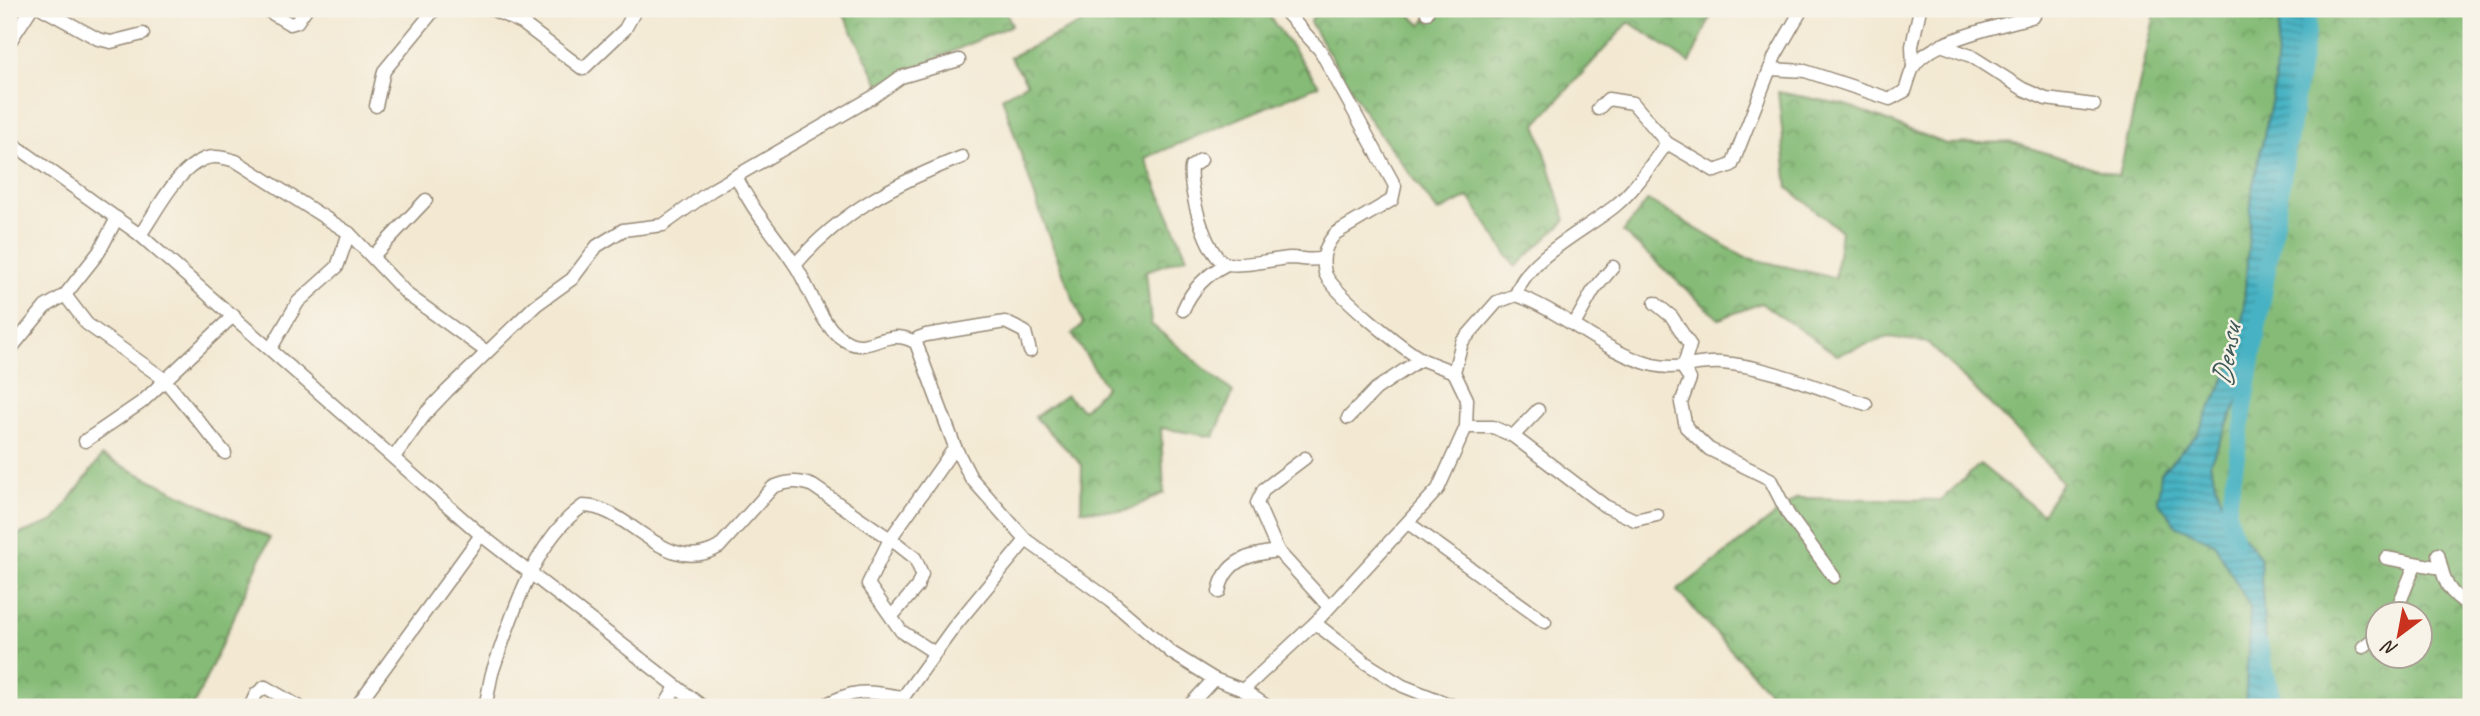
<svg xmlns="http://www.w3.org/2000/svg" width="2480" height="716" font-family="Caveat,sans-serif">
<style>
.forest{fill:url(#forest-crowns);stroke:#60724a;stroke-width:2;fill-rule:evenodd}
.water{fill:url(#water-rules);stroke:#406e70;stroke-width:2}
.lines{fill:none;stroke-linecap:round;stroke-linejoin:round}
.river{stroke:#46b2c3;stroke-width:16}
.minor-casing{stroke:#978a78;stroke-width:15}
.minor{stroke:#fff;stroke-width:12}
.labels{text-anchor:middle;stroke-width:5;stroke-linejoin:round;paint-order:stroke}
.water-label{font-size:30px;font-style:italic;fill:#3f5a58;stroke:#f7f3e8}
</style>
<defs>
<pattern id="forest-crowns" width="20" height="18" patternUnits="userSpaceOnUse" patternTransform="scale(1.75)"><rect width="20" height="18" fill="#85bb77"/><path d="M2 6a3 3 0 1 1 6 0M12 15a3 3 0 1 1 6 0" fill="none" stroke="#6e9861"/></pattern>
<pattern id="water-rules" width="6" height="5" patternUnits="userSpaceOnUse" patternTransform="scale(1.75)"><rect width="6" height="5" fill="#46b2c3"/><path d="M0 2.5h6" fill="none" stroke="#3c919e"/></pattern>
</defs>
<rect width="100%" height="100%" fill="#f7f3e8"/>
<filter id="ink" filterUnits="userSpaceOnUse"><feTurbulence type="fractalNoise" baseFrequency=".0143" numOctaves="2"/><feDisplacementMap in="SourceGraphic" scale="14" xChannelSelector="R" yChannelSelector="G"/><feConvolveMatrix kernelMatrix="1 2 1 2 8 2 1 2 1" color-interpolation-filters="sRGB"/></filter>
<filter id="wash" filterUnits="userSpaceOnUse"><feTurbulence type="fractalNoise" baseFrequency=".00686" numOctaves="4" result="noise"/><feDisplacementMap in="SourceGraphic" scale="28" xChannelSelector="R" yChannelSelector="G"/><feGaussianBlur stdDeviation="1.57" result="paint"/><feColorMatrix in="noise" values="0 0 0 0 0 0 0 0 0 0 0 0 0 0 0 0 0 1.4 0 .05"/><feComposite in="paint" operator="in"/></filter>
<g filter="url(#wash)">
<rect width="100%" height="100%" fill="#f3e9d3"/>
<g class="forest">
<path d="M 841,9 L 1005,9 L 1012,25 L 879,84 Z"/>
<path d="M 1077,9 L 1264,9 L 1319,85 L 1145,158 L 1187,257 L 1146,271 L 1151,324 L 1233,392 L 1214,437 L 1161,428 L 1164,493 L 1126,511 L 1081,510 L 1082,465 L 1035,417 L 1066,395 L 1083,410 L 1106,387 L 1072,334 L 1083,324 L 1044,224 L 1002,97 L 1027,83 L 1010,57 L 1082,23 Z"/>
<path d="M 1318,9 L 1405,9 L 1421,25 L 1435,9 L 1714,9 L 1690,63 L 1629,22 L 1536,124 L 1566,220 L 1515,267 L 1469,197 L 1438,212 L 1367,116 L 1310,22 Z"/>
<path d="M 2156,9 L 2471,9 L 2471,707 L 1783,707 L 1677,591 L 1797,498 L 1941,500 L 1980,464 L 2042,514 L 2062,482 L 2018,432 L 1928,343 L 1888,337 L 1837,355 L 1761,303 L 1719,319 L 1623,232 L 1648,200 L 1744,257 L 1835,278 L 1841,231 L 1788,188 L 1778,92 L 1846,105 L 1946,144 L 2011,142 L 2119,176 ZM 2378,614 L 2420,614 L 2420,656 L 2378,656 Z"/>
<path d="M 102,456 L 270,538 L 193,707 L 9,707 L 9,538 L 54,521 Z"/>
</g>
<path class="water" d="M 2280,9 L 2303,9 L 2282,176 L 2259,310 L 2256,362 L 2210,463 L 2226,515 L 2260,557 L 2269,707 L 2245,707 L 2250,607 L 2214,543 L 2176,525 L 2158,501 L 2161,473 L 2198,433 L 2241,346 L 2252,190 L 2274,89 Z"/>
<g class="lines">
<g class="river">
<path d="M 2236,541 L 2228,511 L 2311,9"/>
<path d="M 2260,645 L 2275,707"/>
</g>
</g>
</g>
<g filter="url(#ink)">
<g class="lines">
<g class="minor-casing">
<g id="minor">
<path d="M 43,9 L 98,39 L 111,42 L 143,34"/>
<path d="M 265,9 L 290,24 L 297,22 L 306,9"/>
<path d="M 491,9 L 522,23 L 583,69 L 625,29 L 636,9"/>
<path d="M 1283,9 L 1320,50 L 1395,186 L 1392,200 L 1336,233 C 1325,245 1321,257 1325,273 C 1331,291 1404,350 1423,360 C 1433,364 1443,368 1454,372"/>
<path d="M 1427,9 L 1427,13"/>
<path d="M 9,43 L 31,9"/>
<path d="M 1941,45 L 1971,56 L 2023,89 L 2046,99 L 2094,105"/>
<path d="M 1913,67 L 1912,46 L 1920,9"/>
<path d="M 1770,69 L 1805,71 L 1890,99 L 1905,91 C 1908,83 1910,73 1914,66 C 1931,39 2003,26 2034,16"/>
<path d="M 376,106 L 384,71 L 435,9"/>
<path d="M 1598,109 L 1608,99 L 1633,103 L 1667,143 L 1715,171 L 1732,165 L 1775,56 L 1802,9"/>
<path d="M 9,141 L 140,235 L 481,535 L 703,707"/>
<path d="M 1201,160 L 1191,167 C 1188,187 1205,255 1225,263 C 1239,268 1273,259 1290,258 C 1303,258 1310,262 1322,258"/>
<path d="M 736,176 C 752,211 774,233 795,265 C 811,289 821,331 850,343 C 871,352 889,326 916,343 L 955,447 L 971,478 L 1026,540 L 1110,600 L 1172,653 L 1214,679 L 1243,690 L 1268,707"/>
<path d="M 140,235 C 157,211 176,170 204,159 C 215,155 225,158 236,161 L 349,233 L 408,295 L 487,352"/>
<path d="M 373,256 L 426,200"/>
<path d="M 795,265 C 841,211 898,182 962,157"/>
<path d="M 65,295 L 87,324 L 164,379 L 225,453"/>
<path d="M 1516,295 C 1526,258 1587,229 1615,206 C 1636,189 1651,164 1667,143"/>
<path d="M 1655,303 L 1672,317 L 1690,345 L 1683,368 L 1690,379 L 1681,403 L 1686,427 L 1709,449 L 1770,479 L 1788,514 L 1834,577"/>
<path d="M 1183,310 C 1192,289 1207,274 1227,264"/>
<path d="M 1574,325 L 1593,291 L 1613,267"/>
<path d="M 916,343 L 918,338 L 926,335 L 1005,322 L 1025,332 L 1030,351"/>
<path d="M 271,348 L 298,302 L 337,267 L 349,233"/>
<path d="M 9,351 L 45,307 L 65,295 L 99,252 L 117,218"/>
<path d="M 1348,418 L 1376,389 L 1421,359"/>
<path d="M 1466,427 L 1493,427 L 1513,436 L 1538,410"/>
<path d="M 1513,436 L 1605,506 L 1635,520 L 1657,515"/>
<path d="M 85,441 L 142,402 L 234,315"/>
<path d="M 394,457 L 426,413 L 447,391 L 536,305 L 572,279 L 597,246 L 623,230 L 663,225 L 712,190 L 873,97 L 901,77 L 959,60"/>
<path d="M 1305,458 L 1264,489 L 1257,503 L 1278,551 L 1329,607"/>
<path d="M 1408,523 L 1545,622"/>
<path d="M 891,539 L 915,558 L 922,574 L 917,587 L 892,616"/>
<path d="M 2438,554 C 2444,580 2446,593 2471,606"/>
<path d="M 2386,558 L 2441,568"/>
<path d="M 1219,592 C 1225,560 1250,554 1278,551"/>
<path d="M 2395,614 L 2415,565"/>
<path d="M 1315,623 L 1366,663 L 1403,686 L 1456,707"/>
<path d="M 2363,647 L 2378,635"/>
<path d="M 935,653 L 901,631 L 868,584 L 890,539 L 955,447"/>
<path d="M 1243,690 L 1315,623 L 1438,489 L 1466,427 L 1467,399 L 1454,372 L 1462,342 L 1497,302 L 1516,295 C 1565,312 1602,352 1653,365 C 1678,371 1698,361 1722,363 C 1768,366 1822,390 1866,404"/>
<path d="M 250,707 L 256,694 L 265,687 L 300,707"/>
<path d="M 356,707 L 481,535"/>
<path d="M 484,707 C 489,696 489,682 493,670 C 512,616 534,540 583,506 C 630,506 665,578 719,547 L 773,487 C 788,481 798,480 813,486 L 890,539"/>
<path d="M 664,707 L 676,687"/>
<path d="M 821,707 C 853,689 867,690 902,697"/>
<path d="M 896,707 L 954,627 L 1026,540"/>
<path d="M 1188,707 L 1214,679"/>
</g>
</g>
<use href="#minor" class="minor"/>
</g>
</g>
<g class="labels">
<g class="water-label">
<text transform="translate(2226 355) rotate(-81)" y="10">Densu</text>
</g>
</g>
<rect width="2480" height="716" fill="none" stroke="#f7f3e8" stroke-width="35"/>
<g transform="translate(2399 635) rotate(212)"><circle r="33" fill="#f7f3e8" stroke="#aca397" stroke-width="2"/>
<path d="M0-5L12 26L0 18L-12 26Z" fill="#c8321e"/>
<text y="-10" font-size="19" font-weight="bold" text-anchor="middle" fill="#3b2a1e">N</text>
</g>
</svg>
